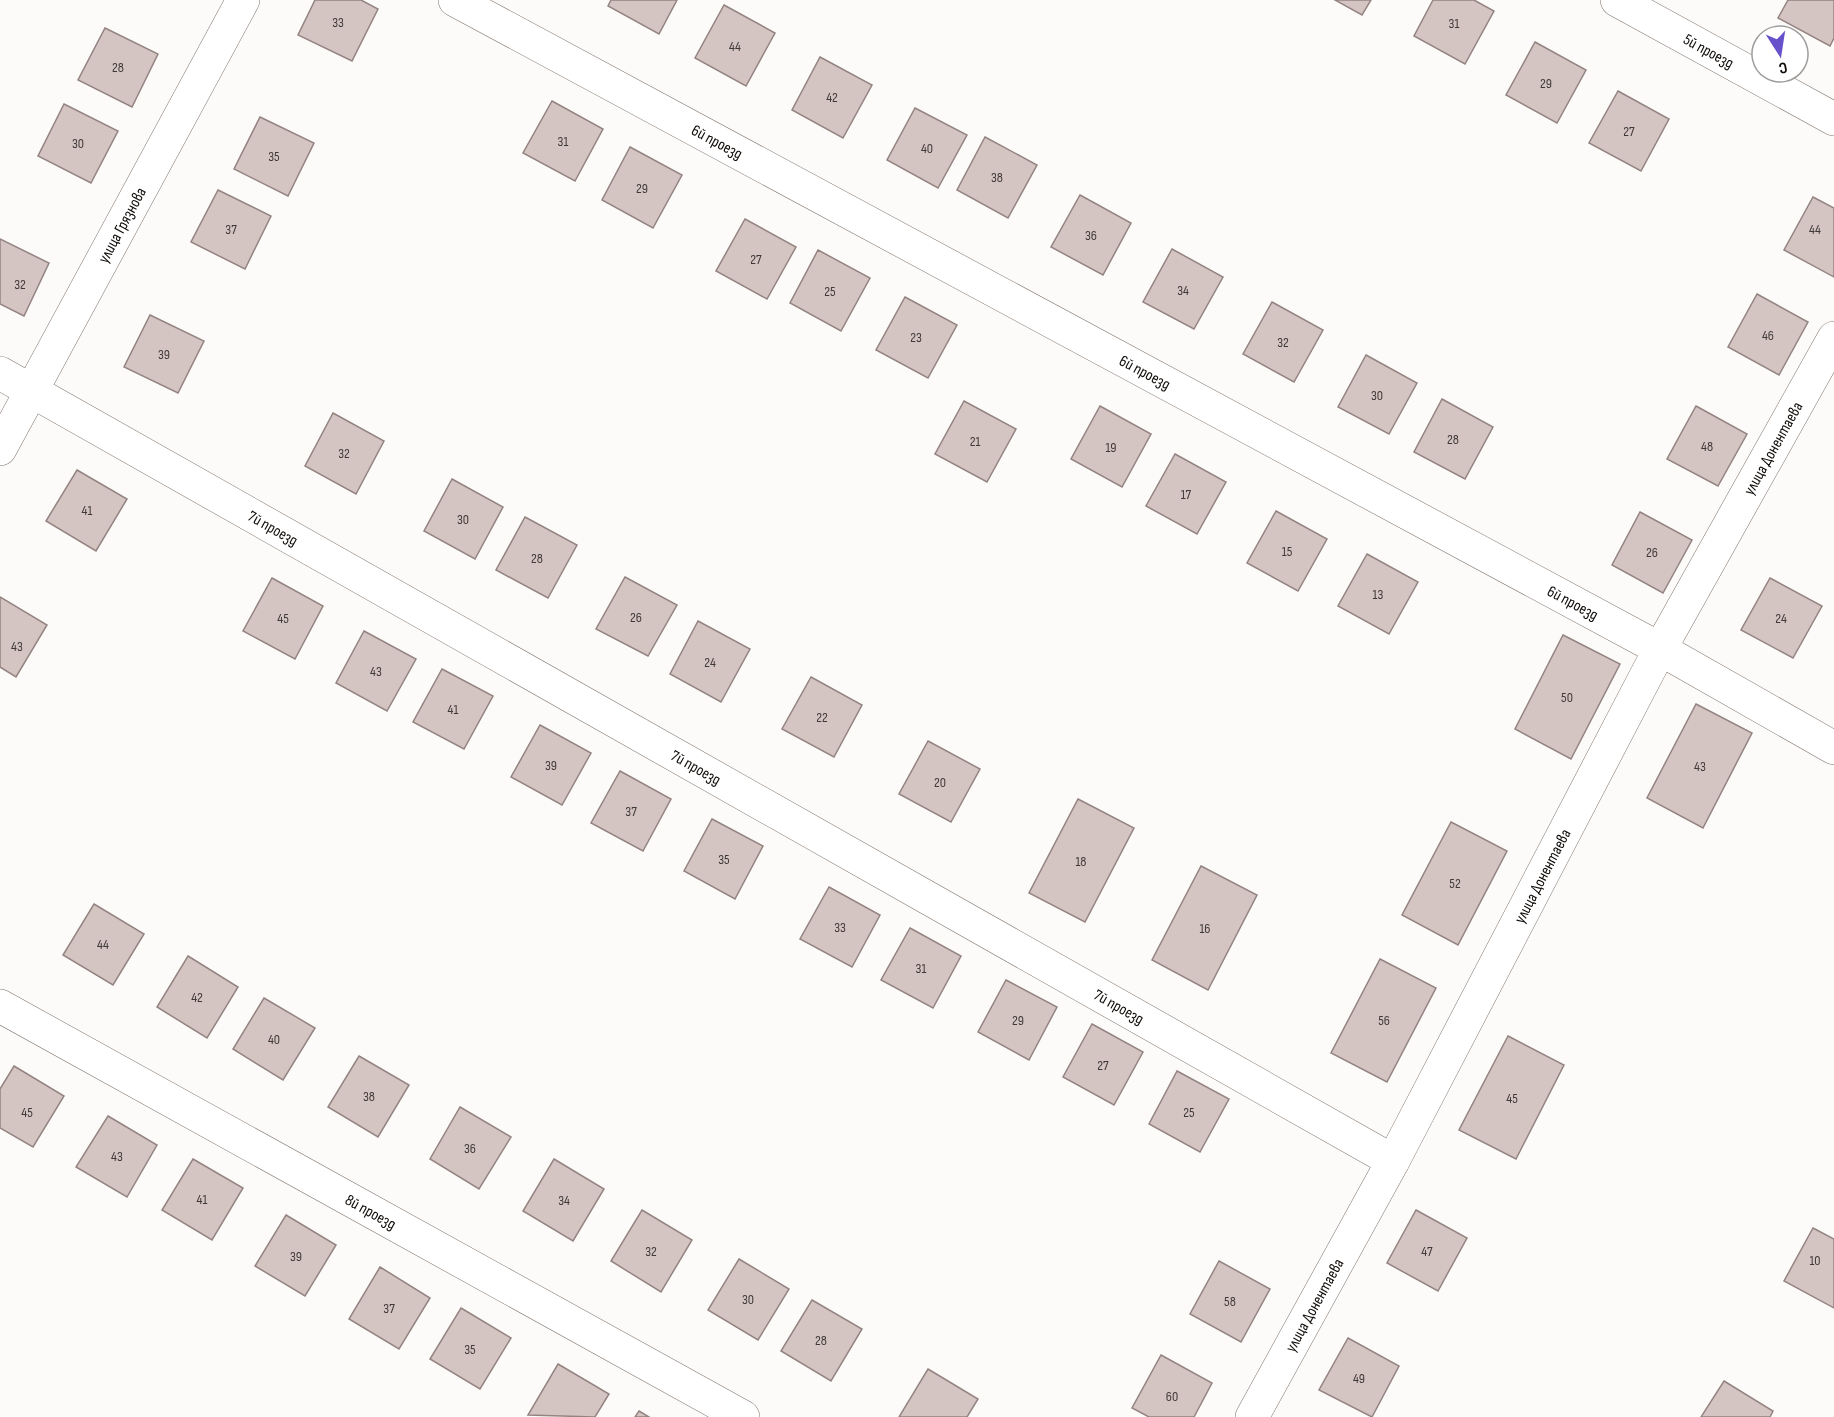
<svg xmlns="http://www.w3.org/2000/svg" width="1834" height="1417" font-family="'Sofia Sans Condensed',sans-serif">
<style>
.building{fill:#d5c5c2;stroke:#938481;stroke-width:1.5}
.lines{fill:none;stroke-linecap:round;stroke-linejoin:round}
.street-casing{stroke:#82766f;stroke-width:34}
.street{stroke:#fff;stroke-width:33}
.labels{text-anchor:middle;stroke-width:5;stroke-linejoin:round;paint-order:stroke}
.number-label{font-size:14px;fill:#403a36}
.street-label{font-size:16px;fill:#0f0b08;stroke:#fff}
</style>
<rect width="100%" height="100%" fill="#fdfbf9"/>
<g class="building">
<path d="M 315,0 L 361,0 L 378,9 L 352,61 L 298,35 Z"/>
<path d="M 611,0 L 677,0 L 659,34 L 608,6 Z"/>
<path d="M 1335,0 L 1371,0 L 1362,15 Z"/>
<path d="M 1433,0 L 1474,0 L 1494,11 L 1465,64 L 1414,36 Z"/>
<path d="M 1788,0 L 1834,0 L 1834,38 L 1830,46 L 1778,18 Z"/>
<path d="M 724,5 L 775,33 L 746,86 L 695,58 Z"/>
<path d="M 105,28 L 158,54 L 132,107 L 78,80 Z"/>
<path d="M 1535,42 L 1586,70 L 1557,123 L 1506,95 Z"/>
<path d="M 820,57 L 872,85 L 843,138 L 792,110 Z"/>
<path d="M 1618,91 L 1669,119 L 1641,171 L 1589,143 Z"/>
<path d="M 552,101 L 603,129 L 575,181 L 523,153 Z"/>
<path d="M 64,104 L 118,131 L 91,183 L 38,156 Z"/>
<path d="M 915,108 L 967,135 L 938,188 L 887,160 Z"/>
<path d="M 260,117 L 314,143 L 288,196 L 234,169 Z"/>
<path d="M 985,137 L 1037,165 L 1008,218 L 957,190 Z"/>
<path d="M 630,147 L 682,175 L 653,228 L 602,200 Z"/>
<path d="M 218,190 L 271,216 L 245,269 L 191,242 Z"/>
<path d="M 1080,195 L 1131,223 L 1103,275 L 1051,247 Z"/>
<path d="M 1813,197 L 1834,208 L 1834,277 L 1784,250 Z"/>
<path d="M 745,219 L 796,247 L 767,299 L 716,271 Z"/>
<path d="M 0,239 L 49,263 L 24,316 L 0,304 Z"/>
<path d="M 1172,249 L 1223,277 L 1194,329 L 1143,302 Z"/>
<path d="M 818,250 L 870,278 L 841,331 L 790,303 Z"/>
<path d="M 1757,294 L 1808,322 L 1779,375 L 1728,347 Z"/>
<path d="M 905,297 L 957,325 L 928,378 L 876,350 Z"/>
<path d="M 1272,302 L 1323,330 L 1294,382 L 1243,354 Z"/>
<path d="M 150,315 L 204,341 L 178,393 L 124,367 Z"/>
<path d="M 1366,355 L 1417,383 L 1389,434 L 1338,407 Z"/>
<path d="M 1442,399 L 1493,427 L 1465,479 L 1414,452 Z"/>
<path d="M 964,401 L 1016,429 L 987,482 L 935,454 Z"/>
<path d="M 1100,406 L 1151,434 L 1122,487 L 1071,459 Z"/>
<path d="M 1696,406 L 1747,434 L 1718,486 L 1667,459 Z"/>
<path d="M 333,413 L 384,441 L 356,494 L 305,466 Z"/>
<path d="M 1175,454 L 1226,482 L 1197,534 L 1146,506 Z"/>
<path d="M 77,470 L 127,499 L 96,551 L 46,521 Z"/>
<path d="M 452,479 L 503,507 L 475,559 L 424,531 Z"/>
<path d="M 1276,511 L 1327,539 L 1298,591 L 1247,563 Z"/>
<path d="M 1640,512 L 1692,540 L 1663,593 L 1612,565 Z"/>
<path d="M 525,517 L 577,545 L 548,598 L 496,570 Z"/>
<path d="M 1367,554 L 1418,582 L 1389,634 L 1338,606 Z"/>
<path d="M 625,577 L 677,605 L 648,656 L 596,629 Z"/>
<path d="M 272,578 L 323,606 L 295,659 L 243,631 Z"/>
<path d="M 1770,578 L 1822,606 L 1793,658 L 1741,630 Z"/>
<path d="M 0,597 L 47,625 L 16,677 L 0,667 Z"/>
<path d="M 698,621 L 750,649 L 721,702 L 670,674 Z"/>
<path d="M 364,631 L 416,659 L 387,711 L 336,683 Z"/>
<path d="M 1563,635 L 1620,664 L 1571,759 L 1515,729 Z"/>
<path d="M 442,669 L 493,696 L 464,749 L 413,722 Z"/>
<path d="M 811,677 L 862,705 L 834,757 L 782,729 Z"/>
<path d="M 1696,704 L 1752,733 L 1703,828 L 1647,798 Z"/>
<path d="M 540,725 L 591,753 L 562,805 L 511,777 Z"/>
<path d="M 928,741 L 980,769 L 951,822 L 899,794 Z"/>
<path d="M 620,771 L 671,799 L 643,851 L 591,823 Z"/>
<path d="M 1078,799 L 1134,828 L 1085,922 L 1029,893 Z"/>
<path d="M 712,819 L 763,846 L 735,899 L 684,871 Z"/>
<path d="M 1451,822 L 1507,851 L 1458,945 L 1402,915 Z"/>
<path d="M 1201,866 L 1257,895 L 1208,990 L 1152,960 Z"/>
<path d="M 829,887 L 880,915 L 852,967 L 800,939 Z"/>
<path d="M 94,904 L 144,934 L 113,985 L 63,955 Z"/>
<path d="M 910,928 L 961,956 L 933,1008 L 881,980 Z"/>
<path d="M 188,956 L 238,987 L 207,1038 L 157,1007 Z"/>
<path d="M 1380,959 L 1436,988 L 1387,1082 L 1331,1053 Z"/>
<path d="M 1006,980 L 1057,1007 L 1029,1060 L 978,1032 Z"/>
<path d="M 264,998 L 315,1028 L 283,1080 L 233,1049 Z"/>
<path d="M 1092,1024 L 1143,1052 L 1114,1105 L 1063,1077 Z"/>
<path d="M 1508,1036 L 1564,1065 L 1516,1159 L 1459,1130 Z"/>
<path d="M 359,1056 L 409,1085 L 378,1137 L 328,1107 Z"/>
<path d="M 14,1066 L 64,1096 L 33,1147 L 0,1128 L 0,1089 Z"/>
<path d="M 1177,1071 L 1229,1099 L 1200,1152 L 1149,1124 Z"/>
<path d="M 460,1107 L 511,1137 L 479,1189 L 430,1159 Z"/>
<path d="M 108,1116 L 157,1145 L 127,1197 L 76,1167 Z"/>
<path d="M 193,1159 L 243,1188 L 212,1240 L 162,1210 Z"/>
<path d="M 554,1159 L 604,1189 L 573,1241 L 523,1211 Z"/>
<path d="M 642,1210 L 692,1240 L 661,1292 L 611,1261 Z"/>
<path d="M 1416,1210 L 1467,1238 L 1438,1291 L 1387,1263 Z"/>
<path d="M 286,1215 L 336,1245 L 305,1296 L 255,1266 Z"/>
<path d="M 1813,1228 L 1834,1239 L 1834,1308 L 1784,1281 Z"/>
<path d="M 739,1259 L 789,1289 L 758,1340 L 708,1310 Z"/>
<path d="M 1219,1261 L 1270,1289 L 1241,1342 L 1190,1314 Z"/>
<path d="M 380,1267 L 430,1298 L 399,1349 L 349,1319 Z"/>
<path d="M 812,1300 L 862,1329 L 831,1381 L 781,1351 Z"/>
<path d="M 461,1308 L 511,1338 L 480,1389 L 430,1359 Z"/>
<path d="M 1348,1338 L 1399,1366 L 1372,1417 L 1319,1390 Z"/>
<path d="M 1161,1355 L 1212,1383 L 1194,1417 L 1149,1417 L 1132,1408 Z"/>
<path d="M 558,1364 L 609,1394 L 595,1417 L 528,1415 Z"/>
<path d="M 928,1369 L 978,1399 L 967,1417 L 899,1417 Z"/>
<path d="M 1724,1381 L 1773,1411 L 1770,1417 L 1701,1417 Z"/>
<path d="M 639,1411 L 649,1417 L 635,1417 Z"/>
</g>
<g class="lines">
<g class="street-casing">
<g id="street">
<path id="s1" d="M 455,0 L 1660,649 L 1834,748"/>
<path id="s2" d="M 1617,0 L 1834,119"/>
<path id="s3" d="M 0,373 L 1393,1161"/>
<path id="s4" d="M 0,449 L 243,0"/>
<path id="s5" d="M 0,1006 L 743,1417"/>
<path id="s6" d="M 1252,1417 L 1393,1161 L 1660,649 L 1834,338"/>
</g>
</g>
<use href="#street" class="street"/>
</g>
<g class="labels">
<g class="number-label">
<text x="338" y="27">33</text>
<text x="1454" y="28">31</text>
<text x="735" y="51">44</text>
<text x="118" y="72">28</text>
<text x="1546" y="88">29</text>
<text x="832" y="102">42</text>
<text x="1629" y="136">27</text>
<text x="563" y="146">31</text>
<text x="78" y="148">30</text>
<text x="927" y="153">40</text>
<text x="274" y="161">35</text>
<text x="997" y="182">38</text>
<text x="642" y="193">29</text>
<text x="231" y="234">37</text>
<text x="1815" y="234">44</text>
<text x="1091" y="240">36</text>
<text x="756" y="264">27</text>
<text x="20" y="289">32</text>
<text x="1183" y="295">34</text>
<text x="830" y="296">25</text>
<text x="1768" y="340">46</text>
<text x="916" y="342">23</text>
<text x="1283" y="347">32</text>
<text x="164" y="359">39</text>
<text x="1377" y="400">30</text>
<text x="1453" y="444">28</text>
<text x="975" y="446">21</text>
<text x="1707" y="451">48</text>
<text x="1111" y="452">19</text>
<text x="344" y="458">32</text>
<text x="1186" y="499">17</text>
<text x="87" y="515">41</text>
<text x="463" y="524">30</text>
<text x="1287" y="556">15</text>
<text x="1652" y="557">26</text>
<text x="537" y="563">28</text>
<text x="1378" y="599">13</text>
<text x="636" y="622">26</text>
<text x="283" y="623">45</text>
<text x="1781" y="623">24</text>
<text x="17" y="651">43</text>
<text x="710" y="667">24</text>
<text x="376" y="676">43</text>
<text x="1567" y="702">50</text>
<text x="453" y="714">41</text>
<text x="822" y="722">22</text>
<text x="551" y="770">39</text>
<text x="1700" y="771">43</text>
<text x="940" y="787">20</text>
<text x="631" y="816">37</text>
<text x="724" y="864">35</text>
<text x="1081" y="866">18</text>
<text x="1455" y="888">52</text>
<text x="840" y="932">33</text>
<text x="1205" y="933">16</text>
<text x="103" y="949">44</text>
<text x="921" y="973">31</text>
<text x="197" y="1002">42</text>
<text x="1018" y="1025">29</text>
<text x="1384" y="1025">56</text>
<text x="274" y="1044">40</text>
<text x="1103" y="1070">27</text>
<text x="369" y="1101">38</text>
<text x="1512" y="1103">45</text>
<text x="27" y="1117">45</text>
<text x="1189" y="1117">25</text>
<text x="470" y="1153">36</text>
<text x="117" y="1161">43</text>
<text x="202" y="1204">41</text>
<text x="564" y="1205">34</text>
<text x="651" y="1256">32</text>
<text x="1427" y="1256">47</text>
<text x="296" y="1261">39</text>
<text x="1815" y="1265">10</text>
<text x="748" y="1304">30</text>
<text x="1230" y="1306">58</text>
<text x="389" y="1313">37</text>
<text x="821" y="1345">28</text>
<text x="470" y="1354">35</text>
<text x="1359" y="1383">49</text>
<text x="1172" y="1401">60</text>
</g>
<g class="street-label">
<text dy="6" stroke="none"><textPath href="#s2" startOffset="105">5й проезд</textPath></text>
<text dy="6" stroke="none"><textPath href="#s1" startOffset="298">6й проезд</textPath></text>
<text dy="6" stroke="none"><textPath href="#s4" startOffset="255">улица Грязнова</textPath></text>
<text dy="6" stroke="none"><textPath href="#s1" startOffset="784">6й проезд</textPath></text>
<text dy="6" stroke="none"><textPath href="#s6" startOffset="1100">улица Донентаева</textPath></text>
<text dy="6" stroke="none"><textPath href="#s3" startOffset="314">7й проезд</textPath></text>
<text dy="6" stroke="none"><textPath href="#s1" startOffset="1270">6й проезд</textPath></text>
<text dy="6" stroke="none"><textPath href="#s3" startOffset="800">7й проезд</textPath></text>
<text dy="6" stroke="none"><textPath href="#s6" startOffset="614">улица Донентаева</textPath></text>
<text dy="6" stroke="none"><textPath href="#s3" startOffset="1286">7й проезд</textPath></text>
<text dy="6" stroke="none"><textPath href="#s5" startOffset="424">8й проезд</textPath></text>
<text dy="6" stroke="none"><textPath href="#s6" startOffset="128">улица Донентаева</textPath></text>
</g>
</g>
<g transform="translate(1780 54) rotate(168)"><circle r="28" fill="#ffffff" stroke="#9f9d9c" stroke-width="1.5"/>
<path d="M0-4.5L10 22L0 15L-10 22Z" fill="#6852cb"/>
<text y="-9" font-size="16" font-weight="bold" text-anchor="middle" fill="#0f0b08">С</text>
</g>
</svg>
